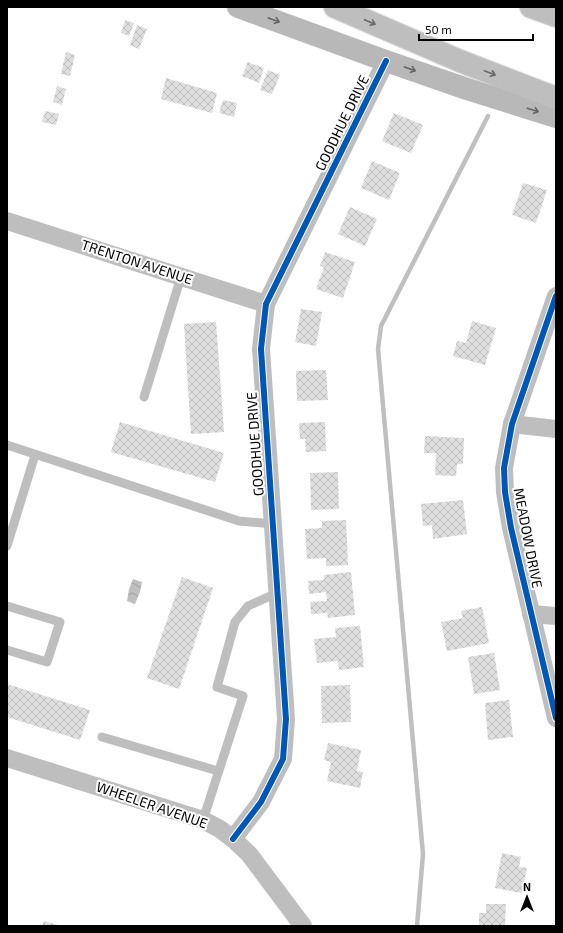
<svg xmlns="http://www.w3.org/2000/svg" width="563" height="933" font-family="'Exo 2',sans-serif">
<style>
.water{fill:url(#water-waves)}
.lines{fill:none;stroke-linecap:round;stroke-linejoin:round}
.stream{stroke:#bfbfbf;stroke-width:4.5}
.building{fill:url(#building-cross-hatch)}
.primary-casing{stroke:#dbdbdb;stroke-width:24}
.motorway-casing{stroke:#dbdbdb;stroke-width:24}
.service{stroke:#bebebe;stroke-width:9}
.minor{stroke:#bebebe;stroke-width:18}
.secondary{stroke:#b8b8b8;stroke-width:22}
.primary{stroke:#bebebe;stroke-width:22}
.motorway{stroke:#bebebe;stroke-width:22}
.cycleway-casing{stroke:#fff;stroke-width:8}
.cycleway{stroke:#0057b8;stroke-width:6}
.oneway{stroke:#656565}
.oneway2{stroke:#686868}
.labels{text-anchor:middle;stroke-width:4;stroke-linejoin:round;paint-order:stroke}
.street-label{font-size:14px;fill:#000;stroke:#fff}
</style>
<defs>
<pattern id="water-waves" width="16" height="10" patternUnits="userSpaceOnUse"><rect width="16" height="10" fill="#bfbfbf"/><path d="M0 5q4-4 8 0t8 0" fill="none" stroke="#a2a2a2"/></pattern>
<pattern id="building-cross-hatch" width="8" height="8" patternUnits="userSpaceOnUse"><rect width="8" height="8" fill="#dfdfdf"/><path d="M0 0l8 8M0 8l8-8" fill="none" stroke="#bebebe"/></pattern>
</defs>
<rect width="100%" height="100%" fill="#fff"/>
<path class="water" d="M 133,579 L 142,582 L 140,592 L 135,604 L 127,601 L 129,589 Z"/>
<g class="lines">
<path class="stream" d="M 417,926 L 423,854 L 378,349 L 381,326 L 488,116"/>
</g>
<g class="building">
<path d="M 125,20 L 134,23 L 129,36 L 121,33 Z"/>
<path d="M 137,25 L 147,29 L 139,49 L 130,45 Z"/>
<path d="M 66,52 L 75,55 L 70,76 L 61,74 Z"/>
<path d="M 248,62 L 264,68 L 259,83 L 242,76 Z"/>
<path d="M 268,70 L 280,75 L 272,94 L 260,90 Z"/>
<path d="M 166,78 L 217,93 L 212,113 L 161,99 Z"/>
<path d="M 57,86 L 66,89 L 62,105 L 53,102 Z"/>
<path d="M 223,100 L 237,103 L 234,117 L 219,113 Z"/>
<path d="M 45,111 L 59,114 L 56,125 L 42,122 Z"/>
<path d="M 394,113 L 423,125 L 411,153 L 382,141 Z"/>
<path d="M 372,161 L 400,173 L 389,200 L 361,188 Z"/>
<path d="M 523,183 L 547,190 L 536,223 L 512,215 Z"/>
<path d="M 350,207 L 377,219 L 365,246 L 338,234 Z"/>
<path d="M 325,252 L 355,262 L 343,298 L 316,289 L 324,267 L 320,266 Z"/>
<path d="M 301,309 L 322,312 L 316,346 L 295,342 Z"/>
<path d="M 472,321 L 496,328 L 485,365 L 453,356 L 457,341 L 466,343 Z"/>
<path d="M 216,322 L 224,432 L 191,434 L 184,324 Z"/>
<path d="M 326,370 L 328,400 L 297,401 L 296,371 Z"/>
<path d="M 120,422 L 224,453 L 215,482 L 111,452 Z"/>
<path d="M 325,422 L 326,451 L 306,452 L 305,439 L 300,439 L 299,423 Z"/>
<path d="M 425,436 L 464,438 L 463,464 L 457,464 L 456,476 L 435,475 L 436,453 L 424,453 Z"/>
<path d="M 338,472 L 339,509 L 311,510 L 310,473 Z"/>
<path d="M 463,500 L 467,534 L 433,539 L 432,525 L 423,526 L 421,504 Z"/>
<path d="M 346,520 L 348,565 L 326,566 L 326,558 L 307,559 L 305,529 L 322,528 L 322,521 Z"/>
<path d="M 351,572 L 355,615 L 328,618 L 327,613 L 311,614 L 310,602 L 327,601 L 326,592 L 309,594 L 308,581 L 324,580 L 324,575 Z"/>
<path d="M 182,577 L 213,588 L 179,689 L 147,678 Z"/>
<path d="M 482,607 L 489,643 L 447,651 L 441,622 L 463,618 L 461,611 Z"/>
<path d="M 360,626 L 364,667 L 339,670 L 338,661 L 317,663 L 314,639 L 336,637 L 335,628 Z"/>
<path d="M 494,653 L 500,690 L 474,694 L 468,657 Z"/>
<path d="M 7,684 L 90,710 L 80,740 L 7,717 Z"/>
<path d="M 350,685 L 351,722 L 322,723 L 321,686 Z"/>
<path d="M 509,700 L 513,737 L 488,740 L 485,703 Z"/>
<path d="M 328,743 L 361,750 L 357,771 L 363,772 L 360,788 L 327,781 L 331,762 L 324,760 Z"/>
<path d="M 502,853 L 521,857 L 519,867 L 527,868 L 522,893 L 495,888 Z"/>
<path d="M 486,904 L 506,904 L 505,926 L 479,926 L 479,913 L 486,913 Z"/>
<path d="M 44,921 L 62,926 L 42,926 Z"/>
</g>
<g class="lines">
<g class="primary-casing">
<path id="primary" d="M 335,7 L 460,61 L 556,98"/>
</g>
<g class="motorway-casing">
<path id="motorway" d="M 531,7 L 556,16"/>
</g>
<g class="service">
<path d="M 144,397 L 181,277"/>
<path d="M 7,445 L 239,521 L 273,524"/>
<path d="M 7,546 L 35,455"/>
<path d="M 7,606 L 60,622 L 47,662 L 7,650"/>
<path d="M 102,737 L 218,771"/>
<path d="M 203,820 L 243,696 L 217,687 L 235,622 L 248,606 L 277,593"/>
</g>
<g class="minor">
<path d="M 7,221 L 266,304"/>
<path d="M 556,296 L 512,424 L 504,468 L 505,492 L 511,528 L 556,718"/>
<path d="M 512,424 L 556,429"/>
<path d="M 531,614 L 556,616"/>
<path d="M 7,758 L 203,820 L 220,829 L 233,839 L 249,854 L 303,926"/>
<path d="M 233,839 L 261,802 L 283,759 L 286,719 L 261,349 L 266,304 L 386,61"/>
</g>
<path class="secondary" d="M 238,7 L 386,61 L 467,89 L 556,117"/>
<use href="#primary" class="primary"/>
<use href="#motorway" class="motorway"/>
<g class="cycleway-casing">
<g id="cycleway">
<path d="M 556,296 L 512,424 L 504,468 L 505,492 L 511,528 L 556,718"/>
<path d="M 233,839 L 261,802 L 283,759 L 286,719 L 261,349 L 266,304 L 386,61"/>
</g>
</g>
<use href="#cycleway" class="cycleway"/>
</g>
<defs><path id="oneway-shaft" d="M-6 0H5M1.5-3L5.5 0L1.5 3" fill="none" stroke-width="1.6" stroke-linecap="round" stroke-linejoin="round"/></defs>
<g class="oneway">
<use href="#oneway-shaft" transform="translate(274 20) rotate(20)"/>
<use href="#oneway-shaft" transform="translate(410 69) rotate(19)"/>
<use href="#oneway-shaft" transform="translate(533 110) rotate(18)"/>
</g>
<g class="oneway2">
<use href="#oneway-shaft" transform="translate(370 22) rotate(23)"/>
<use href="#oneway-shaft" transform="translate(490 73) rotate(21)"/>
</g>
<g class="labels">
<g class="street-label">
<text transform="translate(342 123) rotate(-64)" y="5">GOODHUE DRIVE</text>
<text transform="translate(137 262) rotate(18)" y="5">TRENTON AVENUE</text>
<text transform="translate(255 444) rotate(-94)" y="5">GOODHUE DRIVE</text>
<text transform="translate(528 538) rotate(79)" y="5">MEADOW DRIVE</text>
<text transform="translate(152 805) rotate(19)" y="5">WHEELER AVENUE</text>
</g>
</g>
<rect width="563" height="933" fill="none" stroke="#000000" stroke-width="16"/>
<g transform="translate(527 897)" stroke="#ffffff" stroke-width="3" paint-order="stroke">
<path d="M0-3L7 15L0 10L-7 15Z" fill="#000000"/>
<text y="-6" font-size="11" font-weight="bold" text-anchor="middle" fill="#000000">N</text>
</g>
<path d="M419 34v6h114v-6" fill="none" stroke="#000000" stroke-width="2"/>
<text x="425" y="34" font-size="12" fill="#000000" stroke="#ffffff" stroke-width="3" paint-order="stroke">50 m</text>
</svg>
